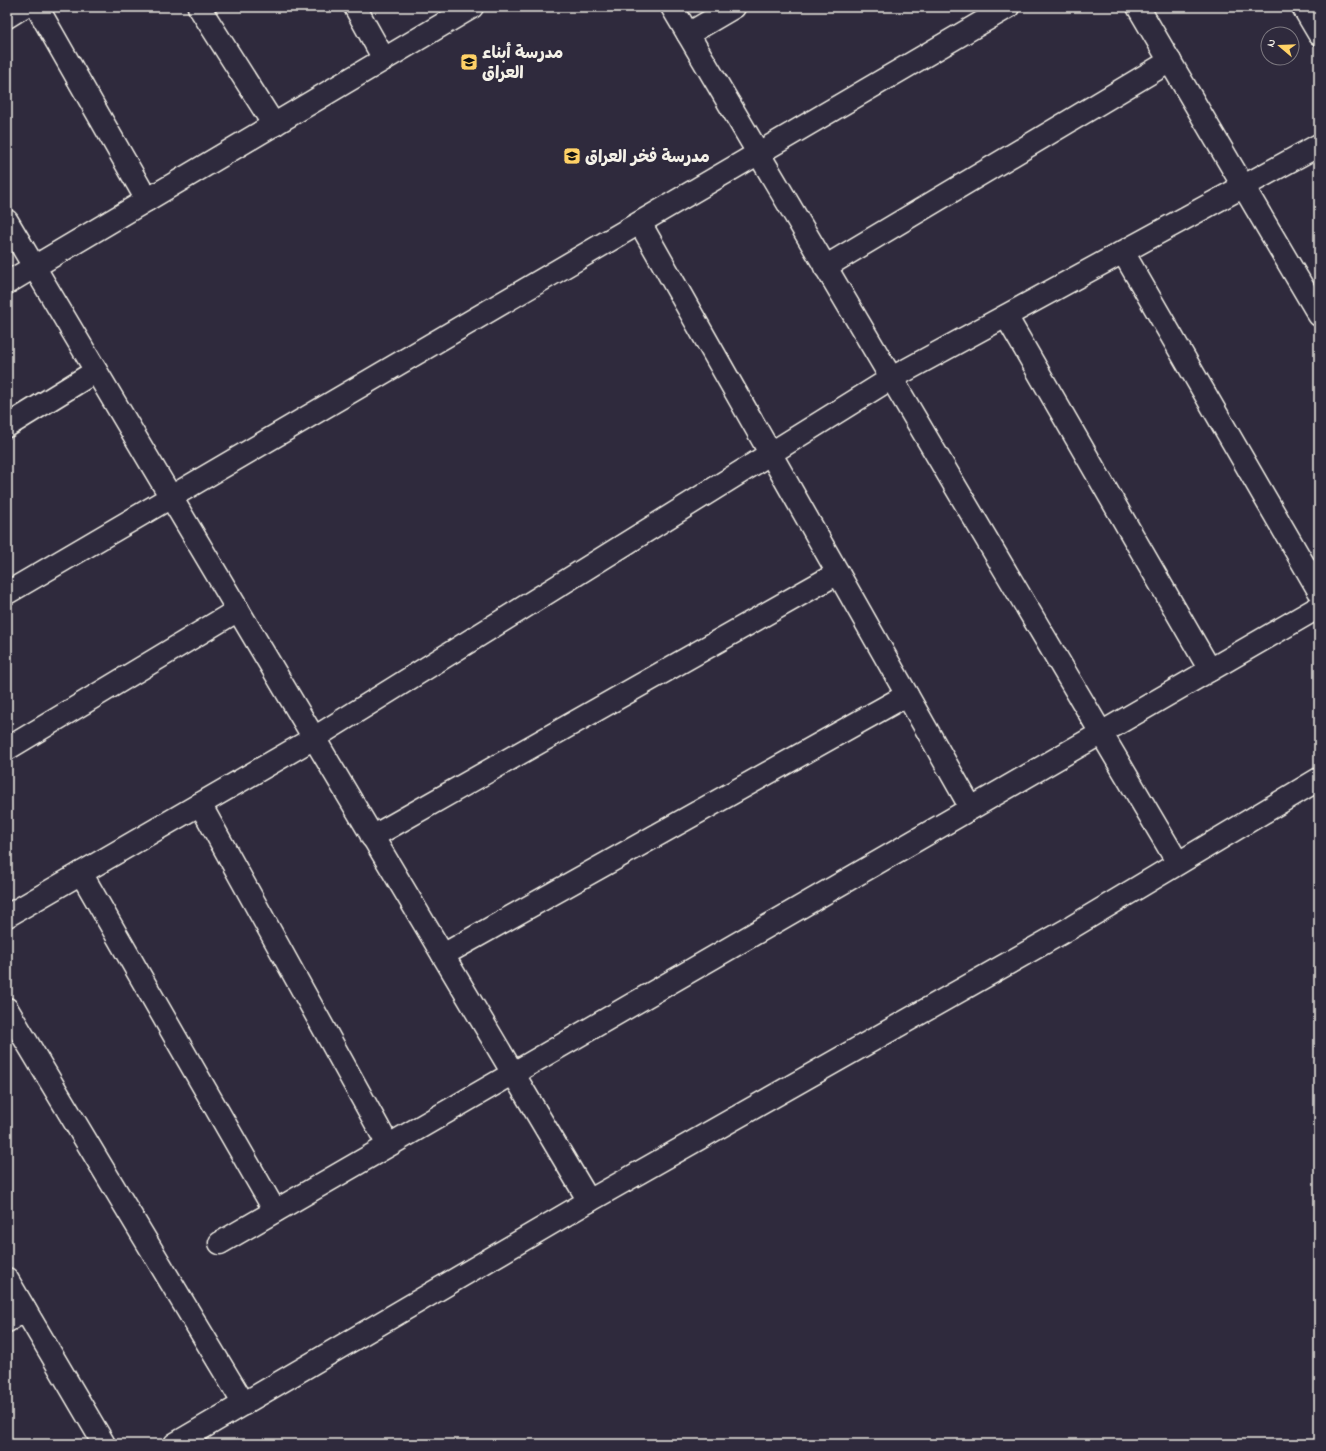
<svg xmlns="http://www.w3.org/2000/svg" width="1326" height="1451" font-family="'Indie Flower','Playpen Sans Arabic',sans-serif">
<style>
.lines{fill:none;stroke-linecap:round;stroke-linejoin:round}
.street-casing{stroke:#f4f1e8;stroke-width:25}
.street{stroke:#2f2a3d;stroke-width:22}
.labels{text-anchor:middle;stroke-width:3;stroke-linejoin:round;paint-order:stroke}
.poi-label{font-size:17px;font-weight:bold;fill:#f4f1e8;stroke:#2f2a3d;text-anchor:start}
</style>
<rect width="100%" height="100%" fill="#2f2a3d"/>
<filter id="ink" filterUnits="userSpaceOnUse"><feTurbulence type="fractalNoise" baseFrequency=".025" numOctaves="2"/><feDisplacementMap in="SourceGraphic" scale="8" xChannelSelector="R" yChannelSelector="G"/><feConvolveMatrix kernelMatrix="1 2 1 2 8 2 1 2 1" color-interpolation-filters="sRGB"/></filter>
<g filter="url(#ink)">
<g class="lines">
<g class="street-casing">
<g id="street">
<path d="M 37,7 L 147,200"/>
<path d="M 199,7 L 274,125"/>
<path d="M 355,7 L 384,59"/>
<path d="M 672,7 L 1178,863"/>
<path d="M 1138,7 L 1319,315"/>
<path d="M 1303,7 L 1319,34"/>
<path d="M 7,17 L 23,7"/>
<path d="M 688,34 L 734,7"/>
<path d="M 7,221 L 589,1201"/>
<path d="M 640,223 L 971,808"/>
<path d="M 1123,252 L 1319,591"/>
<path d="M 825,267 L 1170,61"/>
<path d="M 7,283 L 472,7"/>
<path d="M 1006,316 L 1210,670"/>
<path d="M 7,426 L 96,371"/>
<path d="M 7,593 L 1008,7"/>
<path d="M 7,749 L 238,610"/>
<path d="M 200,804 L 388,1145"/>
<path d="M 372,837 L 838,573"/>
<path d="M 81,873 L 275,1211"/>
<path d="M 7,916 L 314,738 L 890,379 L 1319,145"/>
<path d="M 443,955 L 907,695"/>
<path d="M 7,1009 L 244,1404"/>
<path d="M 220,1243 L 1319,607"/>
<path d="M 7,1279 L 104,1444"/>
<path d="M 7,1321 L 25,1310"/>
<path d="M 175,1444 L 589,1201 L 1072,927 L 1319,779"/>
</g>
</g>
<use href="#street" class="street"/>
</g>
</g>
<defs>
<g id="school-square" transform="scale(0.9)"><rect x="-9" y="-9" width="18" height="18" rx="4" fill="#ffd166" stroke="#2f2a3d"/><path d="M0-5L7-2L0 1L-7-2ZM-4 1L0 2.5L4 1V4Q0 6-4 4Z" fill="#111"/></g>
</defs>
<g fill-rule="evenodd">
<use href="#school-square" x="469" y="62"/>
<use href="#school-square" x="572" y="156"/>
</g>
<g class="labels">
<g class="poi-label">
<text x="482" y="58">مدرسة أبناء<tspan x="482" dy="20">العراق</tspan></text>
<text x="585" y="162">مدرسة فخر العراق</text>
</g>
</g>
<rect width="1326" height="1451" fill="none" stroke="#2f2a3d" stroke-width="24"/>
<rect x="12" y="12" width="1302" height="1427" fill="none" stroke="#f4f1e8" stroke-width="1.5" filter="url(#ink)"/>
<g transform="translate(1280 46) rotate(289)"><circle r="19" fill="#2f2a3d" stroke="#7e7a81"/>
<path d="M0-3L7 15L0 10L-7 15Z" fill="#ffd166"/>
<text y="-6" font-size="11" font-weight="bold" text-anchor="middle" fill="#f4f1e8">N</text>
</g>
</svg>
